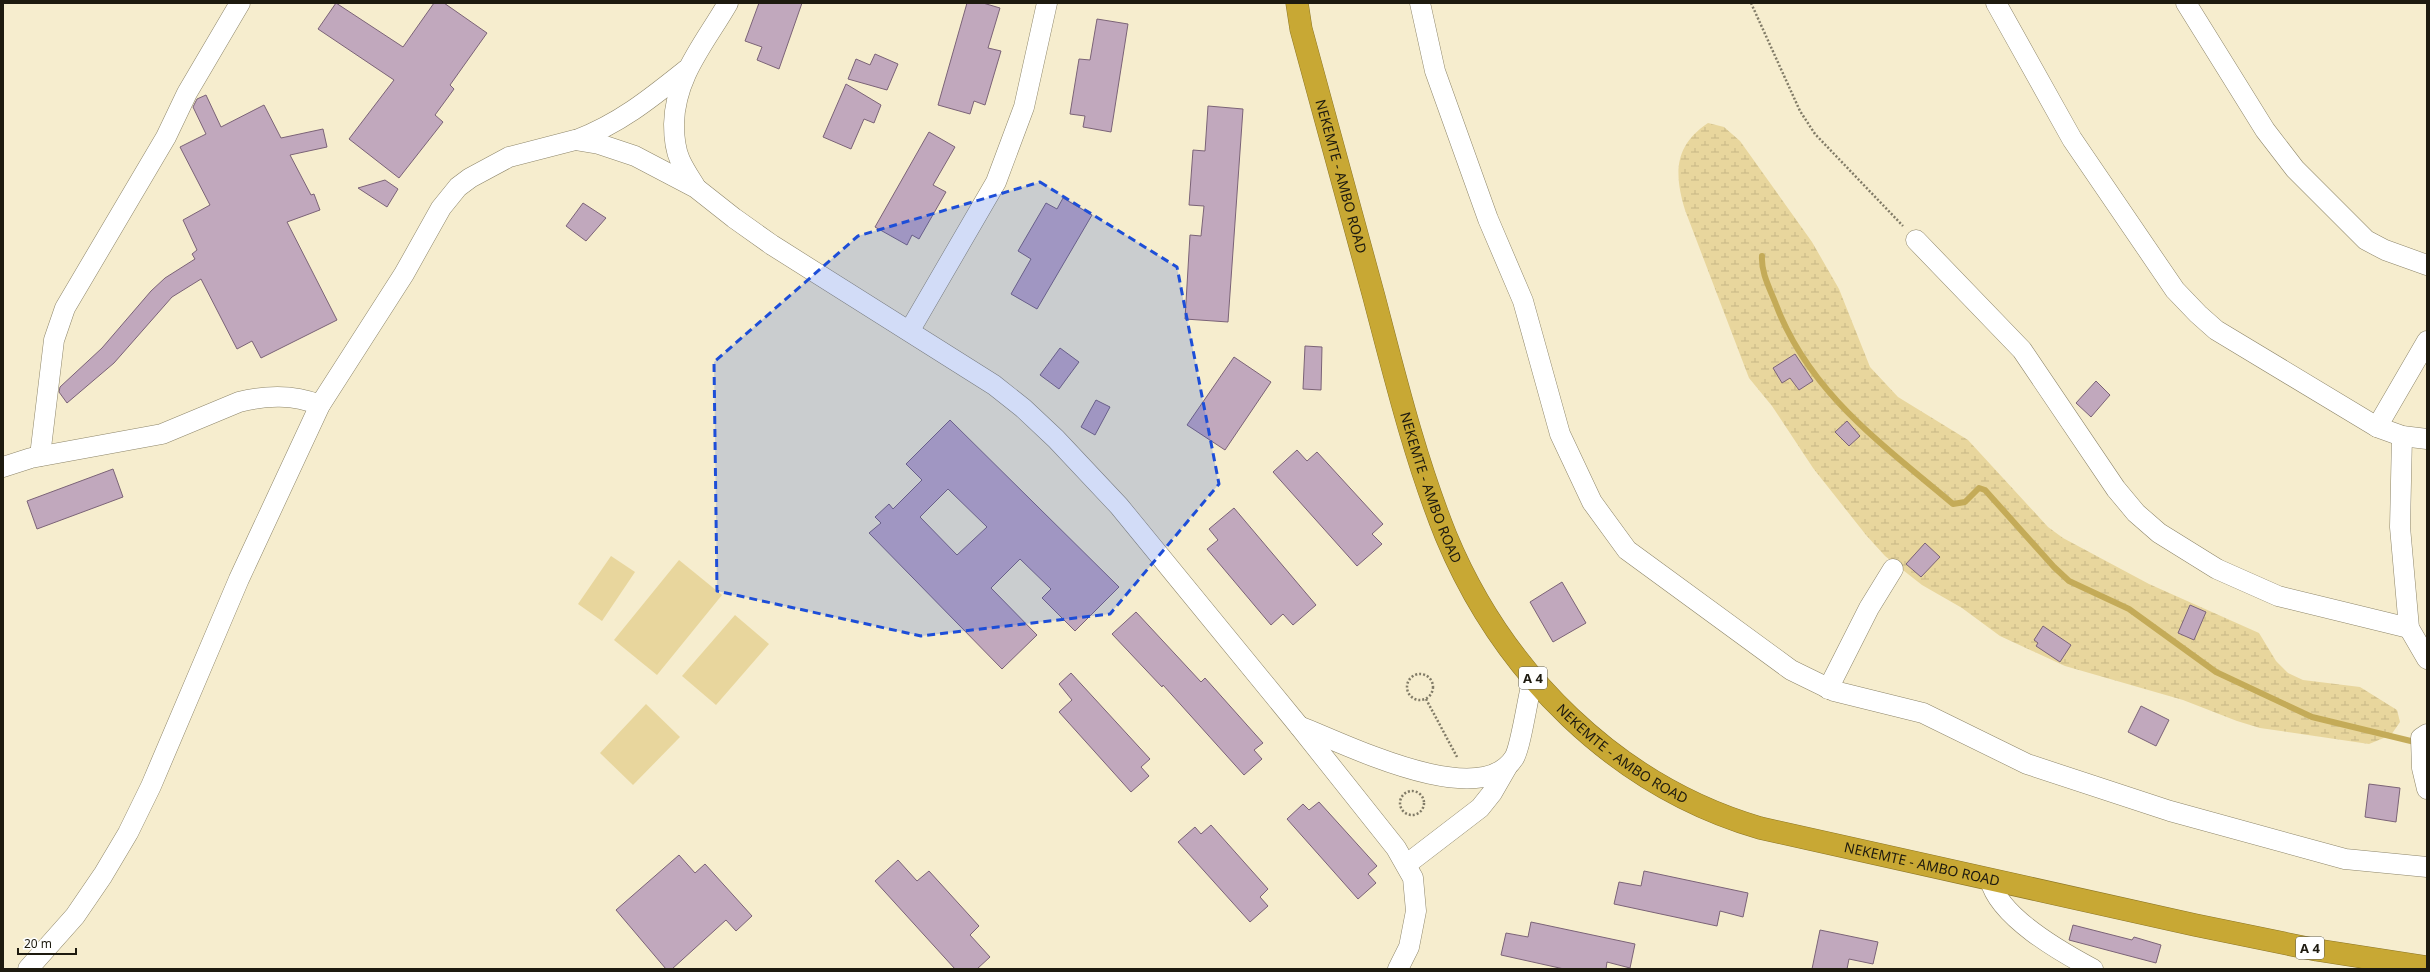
<svg xmlns="http://www.w3.org/2000/svg" width="2430" height="972" font-family="'Noto Sans',sans-serif">
<style>
.wetland{fill:url(#wetland-marsh)}
.green{fill:#e8d69d}
.lines{fill:none;stroke-linecap:round;stroke-linejoin:round}
.stream{stroke:#c4ab58;stroke-width:6}
.building{fill:#c1a8bd;stroke:#7b6377;fill-rule:evenodd}
.minor-casing{stroke:#8d8569;stroke-width:21}
.highway-casing{stroke:#8c7627;stroke-width:23}
.path{stroke:#817b67;stroke-width:2.5;stroke-dasharray:2 2;stroke-linecap:butt}
.minor{stroke:#fff;stroke-width:20}
.highway{stroke:#c8a834;stroke-width:22}
.marked{fill:#1d4ed8;fill-opacity:0.2;stroke:#1d4ed8;stroke-width:3;stroke-dasharray:8 5;stroke-linejoin:round}
.labels{text-anchor:middle;stroke-width:4;stroke-linejoin:round;paint-order:stroke}
.shield{fill:#fff;stroke:#615f57;stroke-width:1}
.shield-label{font-size:13px;font-weight:bold;fill:#1d1a0f}
.street-label{font-size:14px;fill:#1d1a0f;stroke:#fff}
</style>
<defs>
<pattern id="wetland-marsh" width="20" height="14" patternUnits="userSpaceOnUse"><rect width="20" height="14" fill="#e8d69d"/><path d="M1 5h8M5 5V1M11 12h8M15 12V8" fill="none" stroke="#c7b786"/></pattern>
</defs>
<rect width="100%" height="100%" fill="#f6edce"/>
<path class="wetland" d="M 1708,123 L 1724,127 L 1740,141 L 1812,242 L 1839,289 L 1870,367 L 1898,397 L 1968,440 L 2048,527 L 2063,538 L 2149,584 L 2259,633 L 2276,661 L 2288,673 L 2303,680 L 2360,687 L 2397,710 L 2400,722 L 2391,735 L 2369,744 L 2260,728 L 2237,721 L 2183,700 L 2065,666 L 2000,636 L 1962,608 L 1922,585 L 1885,556 L 1866,535 L 1813,468 L 1772,406 L 1749,378 L 1685,210 C 1674,173 1674,146 1708,123 Z"/>
<g class="green">
<path d="M 611,556 L 635,572 L 602,621 L 578,604 Z"/>
<path d="M 679,560 L 722,595 L 657,675 L 614,640 Z"/>
<path d="M 735,615 L 769,644 L 716,705 L 682,676 Z"/>
<path d="M 646,704 L 680,737 L 633,785 L 600,753 Z"/>
</g>
<g class="lines">
<path class="stream" d="M 1762,256 C 1761,272 1769,287 1775,302 C 1808,392 1882,444 1953,504 L 1965,502 L 1979,488 L 1985,490 L 2054,567 L 2069,581 L 2129,609 L 2216,672 L 2312,717 L 2419,743"/>
</g>
<g class="building">
<path d="M 336,3 L 403,47 L 434,3 L 444,3 L 487,33 L 450,85 L 454,89 L 435,115 L 443,122 L 399,178 L 349,139 L 394,80 L 318,29 Z"/>
<path d="M 759,3 L 802,3 L 779,69 L 757,60 L 762,47 L 745,41 Z"/>
<path d="M 967,3 L 983,3 L 1000,8 L 988,48 L 1001,51 L 985,105 L 974,101 L 970,114 L 938,105 Z"/>
<path d="M 1097,19 L 1128,24 L 1111,132 L 1083,127 L 1085,116 L 1070,114 L 1079,59 L 1090,60 Z"/>
<path d="M 875,54 L 898,64 L 887,90 L 848,79 L 856,59 L 870,65 Z"/>
<path d="M 846,84 L 881,105 L 874,123 L 864,119 L 851,149 L 823,137 Z"/>
<path d="M 206,95 L 221,127 L 264,105 L 281,138 L 323,129 L 327,147 L 290,155 L 311,195 L 314,194 L 320,210 L 287,222 L 337,320 L 261,358 L 252,341 L 237,349 L 201,279 L 172,297 L 114,363 L 67,403 L 59,392 L 60,387 L 102,348 L 151,291 L 165,278 L 195,259 L 192,254 L 197,250 L 183,220 L 210,205 L 180,147 L 206,134 L 193,107 L 197,99 Z"/>
<path d="M 1208,106 L 1243,109 L 1228,322 L 1185,319 L 1190,235 L 1201,236 L 1204,206 L 1189,205 L 1193,150 L 1205,151 Z"/>
<path d="M 929,132 L 955,147 L 933,185 L 946,192 L 919,239 L 912,235 L 907,245 L 875,227 Z"/>
<path d="M 385,180 L 398,189 L 387,207 L 358,188 Z"/>
<path d="M 1063,198 L 1092,215 L 1037,309 L 1011,294 L 1031,259 L 1018,251 L 1046,203 L 1057,209 Z"/>
<path d="M 583,203 L 606,218 L 586,241 L 566,226 Z"/>
<path d="M 1305,346 L 1322,347 L 1321,390 L 1303,389 Z"/>
<path d="M 1060,348 L 1079,362 L 1059,389 L 1040,375 Z"/>
<path d="M 1795,354 L 1813,381 L 1799,390 L 1790,378 L 1782,383 L 1773,368 Z"/>
<path d="M 1234,357 L 1271,382 L 1225,450 L 1187,425 Z"/>
<path d="M 2096,381 L 2110,395 L 2091,417 L 2076,403 Z"/>
<path d="M 1096,400 L 1110,407 L 1095,435 L 1081,427 Z"/>
<path d="M 950,420 L 1119,587 L 1075,631 L 1042,598 L 1051,589 L 1020,559 L 991,588 L 1037,635 L 1002,669 L 869,533 L 881,523 L 875,517 L 889,504 L 893,509 L 922,480 L 906,464 ZM 948,489 L 987,527 L 957,555 L 920,517 Z"/>
<path d="M 1847,421 L 1860,436 L 1849,446 L 1835,432 Z"/>
<path d="M 1297,450 L 1307,461 L 1317,452 L 1383,524 L 1372,534 L 1382,544 L 1357,566 L 1273,472 Z"/>
<path d="M 113,469 L 123,497 L 37,529 L 27,501 Z"/>
<path d="M 1234,508 L 1316,605 L 1293,625 L 1283,614 L 1271,625 L 1207,549 L 1218,540 L 1209,529 Z"/>
<path d="M 1925,543 L 1940,557 L 1921,577 L 1906,564 Z"/>
<path d="M 1562,582 L 1586,623 L 1553,642 L 1530,602 Z"/>
<path d="M 2190,605 L 2206,612 L 2194,640 L 2178,633 Z"/>
<path d="M 1136,612 L 1201,682 L 1205,678 L 1263,743 L 1254,750 L 1262,759 L 1244,775 L 1163,685 L 1162,687 L 1112,634 Z"/>
<path d="M 2043,626 L 2071,645 L 2060,662 L 2036,646 L 2038,643 L 2034,640 Z"/>
<path d="M 1071,673 L 1150,759 L 1141,767 L 1149,776 L 1131,792 L 1059,712 L 1072,700 L 1059,684 Z"/>
<path d="M 2141,706 L 2169,720 L 2156,746 L 2128,732 Z"/>
<path d="M 2369,784 L 2400,788 L 2396,822 L 2365,817 Z"/>
<path d="M 1319,802 L 1377,866 L 1368,874 L 1376,883 L 1358,899 L 1287,819 L 1303,804 L 1309,810 Z"/>
<path d="M 1211,825 L 1268,889 L 1260,897 L 1268,906 L 1250,922 L 1178,842 L 1195,827 L 1201,834 Z"/>
<path d="M 679,855 L 695,873 L 705,864 L 752,916 L 736,931 L 726,920 L 672,969 L 666,969 L 616,910 Z"/>
<path d="M 898,860 L 917,881 L 929,871 L 979,926 L 970,935 L 990,957 L 977,969 L 955,969 L 875,881 Z"/>
<path d="M 1644,871 L 1748,893 L 1743,917 L 1720,911 L 1717,926 L 1614,904 L 1619,882 L 1641,886 Z"/>
<path d="M 1531,922 L 1635,944 L 1630,968 L 1607,962 L 1606,969 L 1564,969 L 1501,955 L 1506,933 L 1528,937 Z"/>
<path d="M 2073,925 L 2132,940 L 2134,937 L 2161,945 L 2156,963 L 2069,940 Z"/>
<path d="M 1820,930 L 1878,942 L 1873,964 L 1849,959 L 1847,969 L 1812,969 Z"/>
</g>
<g class="lines">
<g class="minor-casing">
<g id="minor">
<path d="M 1420,3 L 1435,71 L 1488,219 L 1523,301 L 1560,434 L 1592,502 L 1627,550 L 1791,670 L 1834,691 L 1923,713 L 2027,764 L 2170,811 L 2345,859 L 2427,867"/>
<path d="M 1996,3 L 2072,139 L 2175,290 L 2198,314 L 2216,330 L 2377,427 L 2402,436 L 2427,439"/>
<path d="M 2186,3 L 2265,130 L 2295,169 L 2366,240 L 2385,250 L 2427,265"/>
<path d="M 576,140 C 619,124 651,98 686,70"/>
<path d="M 695,186 C 690,178 684,169 680,160 C 675,149 674,136 674,124 C 675,76 705,43 728,3"/>
<path d="M 1916,240 L 2022,350 L 2116,489 L 2136,513 L 2159,533 L 2217,569 L 2278,596 L 2409,628"/>
<path d="M 910,330 L 996,182 L 1024,107 L 1047,3"/>
<path d="M 2377,427 L 2427,341"/>
<path d="M 2402,436 L 2400,527 L 2409,628 L 2427,659"/>
<path d="M 40,456 L 54,340 L 65,308 L 166,137 L 187,93 L 240,3"/>
<path d="M 3,467 L 31,458 L 162,434 L 239,402 C 267,395 293,394 320,405"/>
<path d="M 1828,689 L 1869,608 L 1893,569"/>
<path d="M 1299,726 C 1346,744 1479,812 1514,758 C 1521,747 1528,695 1533,678"/>
<path d="M 2427,734 L 2421,738 L 2422,768 L 2427,789"/>
<path d="M 1407,864 L 1480,808 L 1492,793 L 1507,767"/>
<path d="M 1990,880 C 1999,917 2061,952 2093,969"/>
<path d="M 28,969 L 75,916 L 103,875 L 128,833 L 151,786 L 239,579 L 320,405 L 404,274 L 441,208 L 458,187 L 470,178 L 509,157 L 575,140 L 599,144 L 635,156 L 696,188 L 734,218 L 772,245 L 994,385 L 1023,408 L 1056,439 L 1119,506 L 1299,726 L 1396,848 L 1413,878 L 1416,911 L 1409,947 L 1398,969"/>
</g>
</g>
<g class="highway-casing">
<g id="highway">
<path id="s1" d="M 1297,3 L 1301,29 C 1325,119 1350,208 1374,297 C 1395,377 1415,459 1446,536 C 1503,673 1616,786 1760,828 L 2195,925 L 2317,950 L 2427,967"/>
</g>
</g>
<g class="path">
<path d="M 1751,3 L 1800,111 L 1815,134 L 1903,226"/>
<circle cx="1420" cy="687" r="13"/>
<path d="M 1426,699 L 1457,757"/>
<circle cx="1412" cy="803" r="12"/>
</g>
<use href="#minor" class="minor"/>
<use href="#highway" class="highway"/>
</g>
<path class="marked" d="M 1040,182 L 1177,267 L 1219,484 L 1110,614 L 921,636 L 717,591 L 714,362 L 858,236 Z"/>
<g class="labels">
<g class="shield">
<rect x="1519" y="667" width="28" height="22" rx="3"/>
<rect x="2296" y="937" width="28" height="22" rx="3"/>
</g>
<g class="shield-label">
<text x="1533" y="683">A 4</text>
<text x="2310" y="953">A 4</text>
</g>
<g class="street-label">
<text dy="5" stroke="none"><textPath href="#s1" startOffset="179">NEKEMTE - AMBO ROAD</textPath></text>
<text dy="5" stroke="none"><textPath href="#s1" startOffset="503">NEKEMTE - AMBO ROAD</textPath></text>
<text dy="5" stroke="none"><textPath href="#s1" startOffset="839">NEKEMTE - AMBO ROAD</textPath></text>
<text dy="5" stroke="none"><textPath href="#s1" startOffset="1163">NEKEMTE - AMBO ROAD</textPath></text>
</g>
</g>
<rect width="2430" height="972" fill="none" stroke="#1d1a0f" stroke-width="8"/>
<path d="M18 948v6h58v-6" fill="none" stroke="#1d1a0f" stroke-width="2"/>
<text x="24" y="948" font-size="12" fill="#1d1a0f" stroke="#ffffff" stroke-width="3" paint-order="stroke">20 m</text>
</svg>
